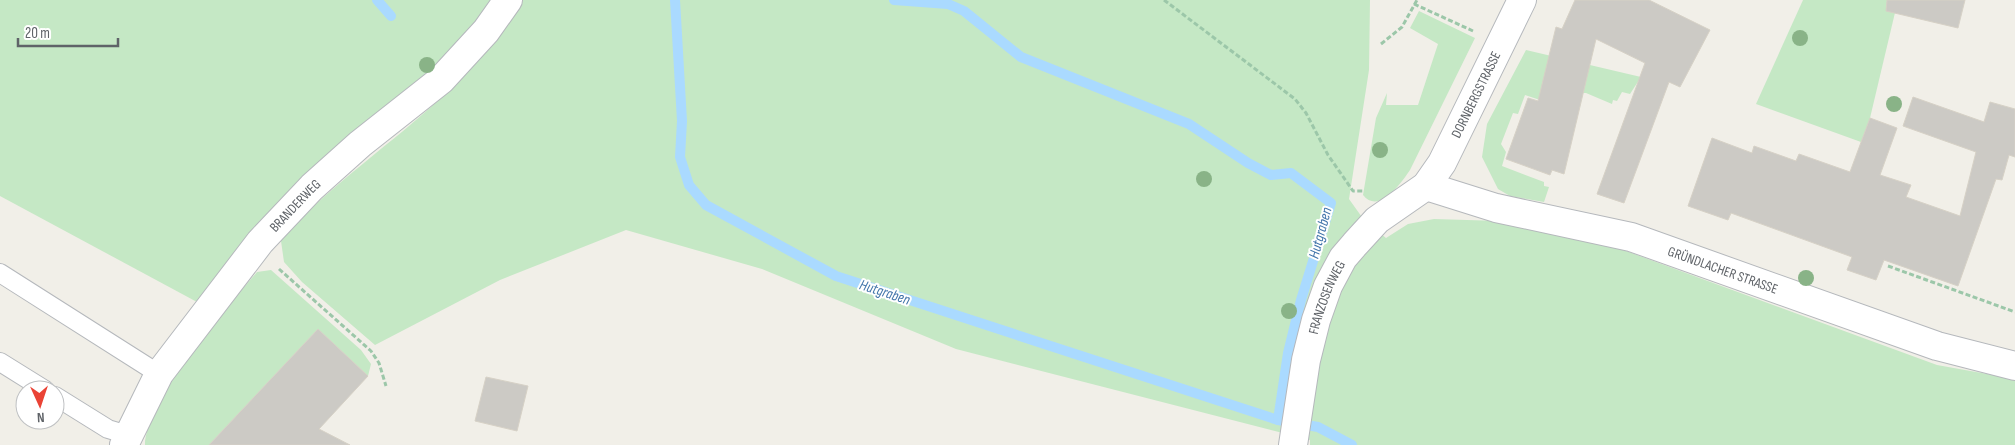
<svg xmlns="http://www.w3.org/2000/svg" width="2015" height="445" font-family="'Sofia Sans Condensed',sans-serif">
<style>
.green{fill:#c5e8c5}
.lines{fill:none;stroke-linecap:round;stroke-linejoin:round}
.stream{stroke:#aadaff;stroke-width:10}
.building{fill:#cccac5;stroke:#d6d1c6}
.lane-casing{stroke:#b5b8bc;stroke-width:20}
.street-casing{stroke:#b5b8bc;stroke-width:30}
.path{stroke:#9cc7a9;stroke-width:3;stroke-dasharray:5 2.5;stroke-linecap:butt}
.lane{stroke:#fff;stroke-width:18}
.street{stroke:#fff;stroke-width:28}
.tree{fill:#89b387}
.labels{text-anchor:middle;stroke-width:4;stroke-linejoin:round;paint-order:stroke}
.street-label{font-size:14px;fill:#5f6368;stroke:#fff}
.water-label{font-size:15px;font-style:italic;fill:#4174aa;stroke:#fff}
</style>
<rect width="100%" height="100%" fill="#f1efe8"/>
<g class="green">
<path d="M 0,0 L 493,0 L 446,59 L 197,302 L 0,196 Z"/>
<path d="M 523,0 L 1370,0 L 1369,70 L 1349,199 L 1364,220 L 1386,238 L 1408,224 L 1434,219 L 1500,221 L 1607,244 L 1937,365 L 2015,379 L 2015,445 L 1310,445 L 1310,440 L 956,349 L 762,269 L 626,230 L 500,280 L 375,345 L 302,282 L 284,262 L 281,241 C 309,207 342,181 376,153 C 431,109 487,61 523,0 Z"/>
<path d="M 1803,0 L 1898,0 L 1870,118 L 1861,142 L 1756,104 Z"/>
<path d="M 1419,11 L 1475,38 L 1410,170 C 1401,183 1379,215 1363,195 L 1376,118 L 1387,93 L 1386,105 L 1418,105 L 1438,44 L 1410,28 Z"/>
<path d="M 1526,50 L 1641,77 L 1630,94 L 1622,92 L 1617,101 L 1613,100 L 1612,104 L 1586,93 L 1574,93 L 1567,109 L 1525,95 L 1518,114 L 1513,113 L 1501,144 L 1506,152 L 1502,166 L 1544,182 L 1544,186 L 1549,187 L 1544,202 L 1510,196 L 1498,189 L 1482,157 L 1487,124 Z"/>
<path d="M 271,270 L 361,350 L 371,364 L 368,376 L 318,329 L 209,445 L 145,445 C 146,400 227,307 257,272 Z"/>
</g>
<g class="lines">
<g class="stream">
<path d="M 377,0 L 391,16"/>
<path d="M 675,0 L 682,121 L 680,157 L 689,185 L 706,205 L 836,276 L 1278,420"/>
<path d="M 894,0 L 948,4 L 964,11 L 1021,57 L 1189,124 L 1248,163 L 1271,175 L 1291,173 L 1331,203 L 1301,300 L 1288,353 L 1278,420 L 1318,427 L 1352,445"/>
</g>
</g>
<g class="building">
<path d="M 1575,0 L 1649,0 L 1710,30 L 1680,87 L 1669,82 L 1624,203 L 1597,194 L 1645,63 L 1596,39 L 1564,174 L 1552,170 L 1550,175 L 1506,159 L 1528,98 L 1538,101 L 1556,27 L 1562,29 Z"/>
<path d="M 1887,0 L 1965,0 L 1958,28 L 1886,11 Z"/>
<path d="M 1913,97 L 1984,122 L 1990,102 L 2015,109 L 2015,157 L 2009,155 L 2002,180 L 1996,179 L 1958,286 L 1884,260 L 1876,280 L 1847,270 L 1852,257 L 1731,213 L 1728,220 L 1688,206 L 1712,138 L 1752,153 L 1754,146 L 1796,161 L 1799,154 L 1850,172 L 1870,118 L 1897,128 L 1880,175 L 1911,185 L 1906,197 L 1960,216 L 1976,152 L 1903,126 Z"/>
<path d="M 318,329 L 368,376 L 319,429 L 350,445 L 209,445 Z"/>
<path d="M 486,377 L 528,386 L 517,431 L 475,421 Z"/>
</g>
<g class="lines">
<g class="lane-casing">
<g id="lane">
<path d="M 0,273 L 159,374"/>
<path d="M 0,362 L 45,390"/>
<path d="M 55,396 L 108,429 L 128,435"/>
</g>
</g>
<g class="street-casing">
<g id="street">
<path id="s1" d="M 1426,186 L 1496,208 L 1631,237 L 1937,346 L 2015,366"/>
<path id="s2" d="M 124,445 L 159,374 L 260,242 L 312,187 L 360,144 L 441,80 L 486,31 L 508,0"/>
<path id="s3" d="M 1293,445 L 1306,360 L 1316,320 L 1328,286 L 1343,258 L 1355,244 L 1377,220 L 1426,186 L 1442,163 L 1522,0"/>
</g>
</g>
<g class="path">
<path d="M 1164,0 L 1295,99 L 1306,113 L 1328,155 L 1353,191 L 1363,191"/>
<path d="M 1414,4 L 1473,31"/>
<path d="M 1381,44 L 1402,27 L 1417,0"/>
<path d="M 1888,266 L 2015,312"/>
<path d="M 279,269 L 371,351 L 379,363 L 386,386"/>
</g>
<use href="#lane" class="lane"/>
<use href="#street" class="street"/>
</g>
<g class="tree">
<circle cx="1800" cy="38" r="8"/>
<circle cx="427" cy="65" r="8"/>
<circle cx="1894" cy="104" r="8"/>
<circle cx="1380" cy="150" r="8"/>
<circle cx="1204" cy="179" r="8"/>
<circle cx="1806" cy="278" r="8"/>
<circle cx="1289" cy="311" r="8"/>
</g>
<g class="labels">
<g class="street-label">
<text dy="5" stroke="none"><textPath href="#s3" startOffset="410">DORNBERGSTRASSE</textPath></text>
<text dy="5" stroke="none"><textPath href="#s2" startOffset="296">BRANDERWEG</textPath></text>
<text dy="5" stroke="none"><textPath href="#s1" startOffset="309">GRÜNDLACHER STRASSE</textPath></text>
<text dy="5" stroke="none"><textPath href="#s3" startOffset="152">FRANZOSENWEG</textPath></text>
</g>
<g class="water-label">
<text transform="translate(1320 233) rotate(-75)" y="5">Hutgraben</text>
<text transform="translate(885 292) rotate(18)" y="5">Hutgraben</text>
</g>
</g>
<g transform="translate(40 405) rotate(177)"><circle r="24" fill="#ffffff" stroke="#bfc1c3"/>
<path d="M0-4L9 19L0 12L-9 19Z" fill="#ea4335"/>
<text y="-8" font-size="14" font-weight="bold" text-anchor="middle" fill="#5f6368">N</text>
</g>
<path d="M18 38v8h100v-8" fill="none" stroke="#5f6368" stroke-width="2.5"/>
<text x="25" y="38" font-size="15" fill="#5f6368" stroke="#ffffff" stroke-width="4" paint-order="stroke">20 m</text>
</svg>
